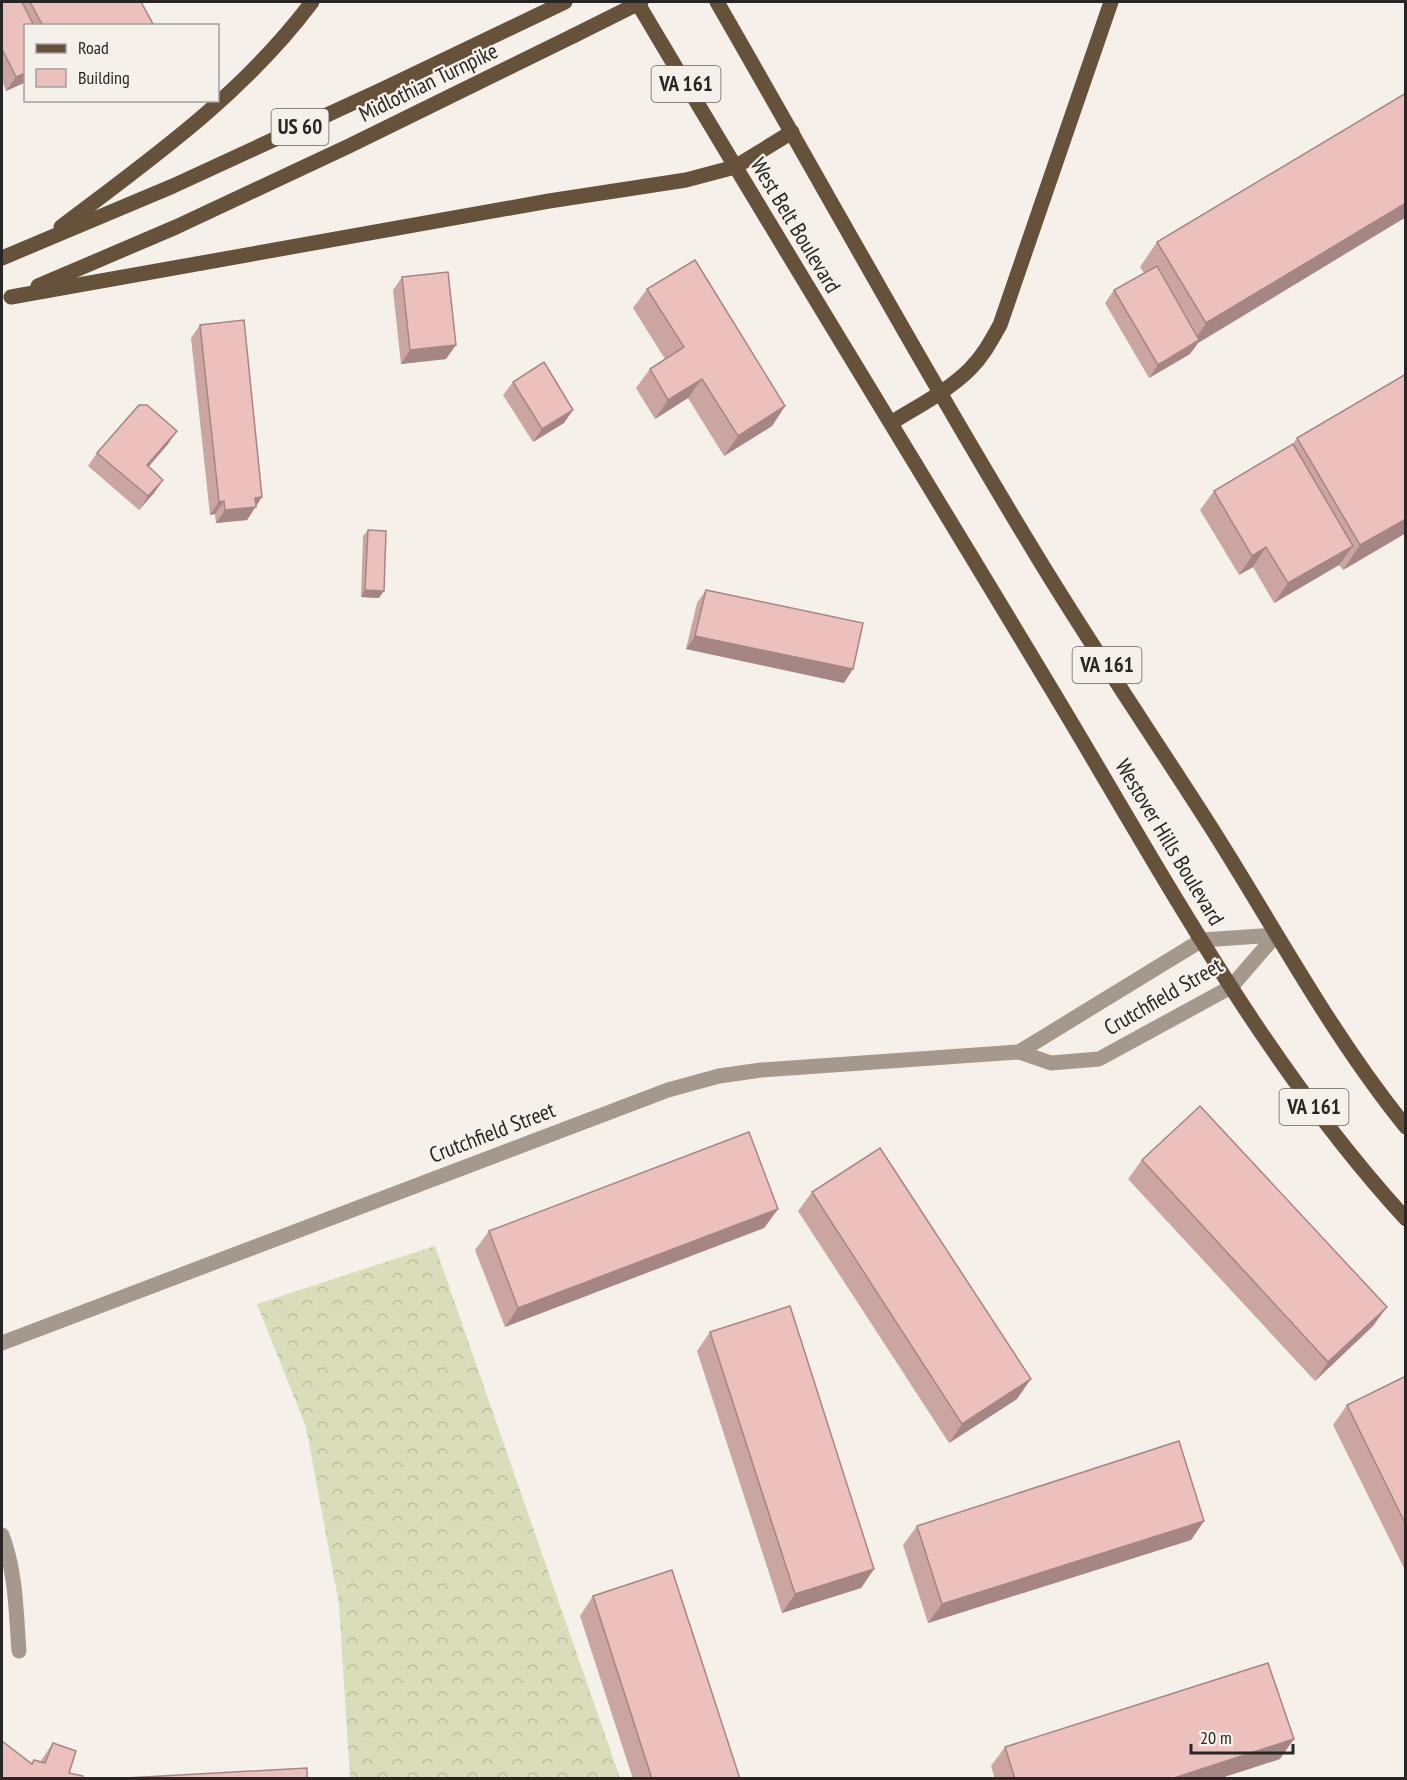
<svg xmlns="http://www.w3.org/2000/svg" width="1407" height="1780" font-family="'PT Sans Narrow',sans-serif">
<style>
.forest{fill:url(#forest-crowns)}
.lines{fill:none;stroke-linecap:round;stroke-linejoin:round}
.minor{stroke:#a5998d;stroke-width:15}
.major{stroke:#66513b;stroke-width:15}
.major-bridge{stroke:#66513b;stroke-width:15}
.wall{fill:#cba5a2}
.shaded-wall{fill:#a58684}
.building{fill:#ecc0bc;stroke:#a58684;stroke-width:1.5}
.labels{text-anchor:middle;stroke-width:4.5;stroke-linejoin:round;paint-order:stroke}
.shield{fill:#f5f0ea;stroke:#66635f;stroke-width:1.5}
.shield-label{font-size:21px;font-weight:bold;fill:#282624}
.street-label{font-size:22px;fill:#282624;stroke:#f5f0ea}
</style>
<defs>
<pattern id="forest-crowns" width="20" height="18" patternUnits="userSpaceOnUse" patternTransform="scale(1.5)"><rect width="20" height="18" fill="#daddb9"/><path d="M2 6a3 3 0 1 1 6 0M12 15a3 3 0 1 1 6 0" fill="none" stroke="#bbbe9f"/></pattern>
</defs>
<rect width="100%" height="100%" fill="#f5f0ea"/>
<path class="forest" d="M 435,1246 L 620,1778 L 350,1778 L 339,1604 L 306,1427 L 257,1304 Z"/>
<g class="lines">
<g class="minor">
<path d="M 1019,1052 L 1051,1063 L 1099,1059 L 1231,987 L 1276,935"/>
<path d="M 2,1343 L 668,1090 L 719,1076 L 761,1070 L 1019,1052 L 1202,940 L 1276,935"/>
<path d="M 2,1535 C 16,1572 16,1612 19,1651"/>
</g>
<g class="major">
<path d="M 637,2 C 773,232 914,460 1052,690 C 1161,871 1262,1062 1406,1219"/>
<path d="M 717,2 C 823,186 925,372 1035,553 C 1090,644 1150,732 1207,821 C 1273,924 1329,1032 1406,1127"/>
<path d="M 61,227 C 152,158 242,95 312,2"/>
<path d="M 2,258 L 173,186 L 381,90 L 565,2"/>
<path d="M 38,286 L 176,227 L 349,146 L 573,36"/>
<path d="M 11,297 L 549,201 L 686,180 L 735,167 L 792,132"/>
<path d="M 891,423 C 918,406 948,391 970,369 C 983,356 991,341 1000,325 L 1111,2"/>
</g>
<path class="major-bridge" d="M 573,36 L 641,2"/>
</g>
<g class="wall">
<path d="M 2,2 L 141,2 L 153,24 L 151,26 L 26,26 L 26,82 L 6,91 L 2,80 Z"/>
<path d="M 1406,93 L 1406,217 L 1198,343 L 1190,354 L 1149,378 L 1105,303 L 1114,290 L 1144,273 L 1140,267 L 1157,242 Z"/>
<path d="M 402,277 L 446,359 L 401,364 L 393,290 Z"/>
<path d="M 647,289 L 785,406 L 772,426 L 724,456 L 688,398 L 655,419 L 636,388 L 650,369 L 665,359 L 633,308 Z"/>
<path d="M 200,325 L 262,497 L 247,520 L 216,523 L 215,514 L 210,515 L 191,338 Z"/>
<path d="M 513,382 L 564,423 L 533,442 L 503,395 Z"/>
<path d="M 1297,438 L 1406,533 L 1343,570 L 1339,565 L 1274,603 L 1253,567 L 1239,575 L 1200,510 L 1214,491 L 1293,444 Z"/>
<path d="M 168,444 L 148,467 L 163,480 L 154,493 L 139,510 L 88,466 L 97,453 Z"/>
<path d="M 368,530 L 379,598 L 361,597 L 363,536 Z"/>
<path d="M 706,590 L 844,683 L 686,649 L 697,603 Z"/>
<path d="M 1142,1160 L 1373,1326 L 1315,1381 L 1128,1179 Z"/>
<path d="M 812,1192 L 1017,1399 L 949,1443 L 798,1211 Z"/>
<path d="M 778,1209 L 764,1228 L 505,1327 L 475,1250 L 489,1231 Z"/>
<path d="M 710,1332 L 874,1569 L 861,1588 L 782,1613 L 697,1351 Z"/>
<path d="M 1406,1376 L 1406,1572 L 1333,1425 L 1347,1405 Z"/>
<path d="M 1204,1521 L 1191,1540 L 928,1623 L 903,1545 L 917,1526 Z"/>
<path d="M 593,1596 L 740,1779 L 633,1779 L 580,1616 Z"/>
<path d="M 53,1743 L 69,1773 L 31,1764 L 34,1760 L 40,1762 Z"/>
<path d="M 1005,1747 L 1280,1759 L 1218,1779 L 995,1779 L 991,1766 Z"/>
</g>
<g class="shaded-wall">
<path d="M 26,73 L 26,82 L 6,91 L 16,77 Z"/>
<path d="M 1406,203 L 1406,217 L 1198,343 L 1190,354 L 1149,378 L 1158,365 L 1191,346 L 1206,323 Z"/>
<path d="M 456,345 L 446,359 L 401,364 L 410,350 Z"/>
<path d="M 702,379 L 688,398 L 655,419 L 668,400 Z"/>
<path d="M 785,406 L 772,426 L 724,456 L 738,436 Z"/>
<path d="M 573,410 L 564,423 L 533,442 L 542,429 Z"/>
<path d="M 177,431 L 168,444 L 138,479 L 147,465 Z"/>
<path d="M 163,480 L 154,493 L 139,510 L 148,496 Z"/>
<path d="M 262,497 L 247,520 L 216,523 L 225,510 L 255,498 Z"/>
<path d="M 224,501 L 215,514 L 210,515 L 219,502 Z"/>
<path d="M 1406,519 L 1406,533 L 1343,570 L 1360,545 Z"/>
<path d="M 1353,546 L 1339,565 L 1274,603 L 1288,583 Z"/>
<path d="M 1266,547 L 1253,567 L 1239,575 L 1252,556 Z"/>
<path d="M 365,590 L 384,591 L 379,598 L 361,597 Z"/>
<path d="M 695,636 L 853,669 L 844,683 L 686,649 Z"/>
<path d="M 778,1209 L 764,1228 L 505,1327 L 518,1308 Z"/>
<path d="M 1387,1307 L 1373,1326 L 1315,1381 L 1328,1362 Z"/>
<path d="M 1031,1379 L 1017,1399 L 949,1443 L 962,1424 Z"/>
<path d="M 1204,1521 L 1191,1540 L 928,1623 L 942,1604 Z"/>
<path d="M 874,1569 L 861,1588 L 782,1613 L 795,1594 Z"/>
<path d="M 1294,1739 L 1280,1759 L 1218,1779 L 1171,1779 Z"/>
</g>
<g class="building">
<path d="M 2,2 L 22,2 L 34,26 L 26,26 L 26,73 L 16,77 L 2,49 Z"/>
<path d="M 30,2 L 141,2 L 153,24 L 149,26 L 43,26 Z"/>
<path d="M 1406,93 L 1406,203 L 1206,323 L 1157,242 Z"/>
<path d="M 695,260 L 785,406 L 738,436 L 702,379 L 668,400 L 650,369 L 684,347 L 647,289 Z"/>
<path d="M 1157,266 L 1199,340 L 1158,365 L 1114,290 Z"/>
<path d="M 448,272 L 456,345 L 410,350 L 402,277 Z"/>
<path d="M 244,320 L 262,497 L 255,498 L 256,507 L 225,510 L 224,501 L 219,502 L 200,325 Z"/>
<path d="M 544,362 L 573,410 L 542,429 L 513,382 Z"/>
<path d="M 1406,374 L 1406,519 L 1360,545 L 1297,438 Z"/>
<path d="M 139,405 L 147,405 L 177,431 L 147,465 L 163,480 L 148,496 L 97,453 Z"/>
<path d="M 1293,444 L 1353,546 L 1288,583 L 1266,547 L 1252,556 L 1214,491 Z"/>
<path d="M 368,530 L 386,531 L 384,591 L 365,590 Z"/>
<path d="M 706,590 L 863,623 L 853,669 L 695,636 Z"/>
<path d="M 1200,1106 L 1387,1307 L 1328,1362 L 1142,1160 Z"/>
<path d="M 749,1132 L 778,1209 L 518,1308 L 489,1231 Z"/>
<path d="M 880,1148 L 1031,1379 L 962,1424 L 812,1192 Z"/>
<path d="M 790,1306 L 874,1569 L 795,1594 L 710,1332 Z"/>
<path d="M 1406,1376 L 1406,1525 L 1347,1405 Z"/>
<path d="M 1179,1441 L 1204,1521 L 942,1604 L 917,1526 Z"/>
<path d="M 672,1570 L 740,1779 L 652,1779 L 593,1596 Z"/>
<path d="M 1268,1663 L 1294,1739 L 1171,1779 L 1015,1779 L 1005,1747 Z"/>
<path d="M 2,1741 L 32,1764 L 34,1760 L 45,1763 L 53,1743 L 76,1751 L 69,1773 L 83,1776 L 82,1779 L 2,1779 Z"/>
<path d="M 307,1768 L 307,1779 L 108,1779 Z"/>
</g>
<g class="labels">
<g class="shield">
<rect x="651.5" y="66" width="69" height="36" rx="4.5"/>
<rect x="271.5" y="109" width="57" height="36" rx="4.5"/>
<rect x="1072.5" y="647" width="69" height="36" rx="4.5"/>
<rect x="1279.5" y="1089" width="69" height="36" rx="4.5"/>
</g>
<g class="shield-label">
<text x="686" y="91">VA 161</text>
<text x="300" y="134">US 60</text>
<text x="1107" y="672">VA 161</text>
<text x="1314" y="1114">VA 161</text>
</g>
<g class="street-label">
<text transform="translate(428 82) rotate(-26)" y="8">Midlothian Turnpike</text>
<text transform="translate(796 225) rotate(59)" y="8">West Belt Boulevard</text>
<text transform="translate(1170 842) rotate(59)" y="8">Westover Hills Boulevard</text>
<text transform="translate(1163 996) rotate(-30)" y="8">Crutchfield Street</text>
<text transform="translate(492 1132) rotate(-21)" y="8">Crutchfield Street</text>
</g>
</g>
<rect width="1407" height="1780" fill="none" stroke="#282624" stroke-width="6"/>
<rect x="24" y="24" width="195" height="78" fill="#f5f0ea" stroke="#a39f9b" stroke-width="1.5"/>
<rect x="36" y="44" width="30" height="9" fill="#66513b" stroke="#a39f9b" stroke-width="1.5"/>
<text x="78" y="54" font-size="18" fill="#282624">Road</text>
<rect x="36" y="69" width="30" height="18" fill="#ecc0bc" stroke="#a39f9b" stroke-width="1.5"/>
<text x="78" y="84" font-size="18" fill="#282624">Building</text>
<path d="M1191 1744v9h102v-9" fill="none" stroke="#282624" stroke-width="3"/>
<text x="1200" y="1744" font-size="18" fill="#282624" stroke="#f5f0ea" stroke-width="4.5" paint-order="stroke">20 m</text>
</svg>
